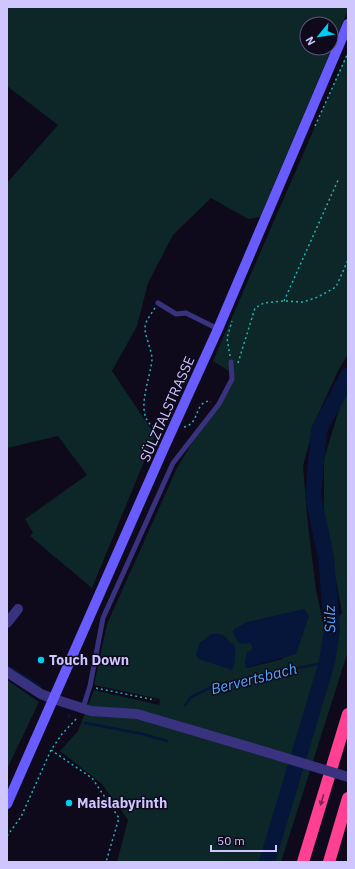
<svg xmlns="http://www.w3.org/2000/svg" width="355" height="869" font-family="'IBM Plex Sans',sans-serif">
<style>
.green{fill:#0d2627;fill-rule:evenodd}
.water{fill:#05163a}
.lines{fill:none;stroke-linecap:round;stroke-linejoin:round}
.stream{stroke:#05163a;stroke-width:2.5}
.river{stroke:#05163a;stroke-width:16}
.path{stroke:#25b4b2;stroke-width:1.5;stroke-dasharray:2 3;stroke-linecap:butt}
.lane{stroke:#38327f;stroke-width:5}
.street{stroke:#38327f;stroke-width:10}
.secondary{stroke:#685cff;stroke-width:10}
.highway{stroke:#ff4093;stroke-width:12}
.street-bridge{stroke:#38327f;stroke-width:10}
.oneway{fill:#862558}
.poi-dot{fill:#00cdf0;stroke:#0e0a1c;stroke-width:1.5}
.labels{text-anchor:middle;stroke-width:3;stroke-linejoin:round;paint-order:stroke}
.street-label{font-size:14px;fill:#cfc5ff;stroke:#0e0a1c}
.poi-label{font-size:14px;font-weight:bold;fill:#cfc5ff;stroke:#0e0a1c;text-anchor:start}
.water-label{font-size:15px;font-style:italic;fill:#53a7ff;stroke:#0e0a1c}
</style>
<rect width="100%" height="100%" fill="#0e0a1c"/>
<g class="green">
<path d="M 7,7 L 348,7 L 347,13 L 260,217 L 248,219 L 211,198 L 173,235 L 148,283 L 137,326 L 112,371 L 155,435 L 92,588 L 30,536 L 33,533 L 25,519 L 87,475 L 58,436 L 7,448 L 7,183 L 58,125 L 7,86 ZM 307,24 L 331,24 L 331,48 L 307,48 Z"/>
<path d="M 348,51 L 348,354 L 338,371 L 315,421 L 303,466 L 308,525 L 316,590 L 325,631 L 342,613 L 324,516 L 324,459 L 341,403 L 348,391 L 348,651 L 281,862 L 117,862 L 128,820 L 102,784 L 60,751 L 78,731 L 94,690 L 159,705 L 160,699 L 94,685 L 107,624 L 177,468 L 234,374 L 213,361 ZM 233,630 L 283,659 L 247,668 L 245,661 L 253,649 L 251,643 L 236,639 ZM 212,634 L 223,635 L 209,662 L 200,659 L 200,643 Z"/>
<path d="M 7,680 L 39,702 L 7,769 Z"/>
</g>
<g class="water">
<path d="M 304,609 L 309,616 L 296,654 L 246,668 L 245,661 L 247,653 L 253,649 L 251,643 L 240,644 L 236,639 L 233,630 L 247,622 Z"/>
<path d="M 212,634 L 223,635 L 235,646 L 235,661 L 232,670 L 199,659 L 196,654 L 200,643 Z"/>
</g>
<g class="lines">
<g class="stream">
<path d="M 7,666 L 40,686"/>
<path d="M 185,705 L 191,697 L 216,685 L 327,662"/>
<path d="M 68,715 L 70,717"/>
<path d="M 85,723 L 143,734 L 167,741"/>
</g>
<path class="river" d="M 267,862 L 327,662 L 332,629 L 326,557 L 313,496 L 319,430 L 348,376"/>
<g class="path">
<path d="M 315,126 L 348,53"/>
<path d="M 284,301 L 339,178"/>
<path d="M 155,308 C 151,314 146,320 145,327 C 144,333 152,351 152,359 C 151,377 135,411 151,425 C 154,427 160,428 163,429"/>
<path d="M 230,356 L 227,338 L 232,321"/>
<path d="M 238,363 L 255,308 L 264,303 L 284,301 L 303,302 L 318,297 L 336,287 L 348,260"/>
<path d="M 184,427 C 197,424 195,412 202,404 C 204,403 206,402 208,401 L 211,402"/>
<path d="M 96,688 L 155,700"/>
<path d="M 51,750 L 92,778 L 119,818 L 106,862"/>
<path d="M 7,836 L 21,817 L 51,750 L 62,734 L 78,717"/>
</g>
<g class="lane">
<path d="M 158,303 L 176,314 L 186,313 L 218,329"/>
<path d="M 83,708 L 90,686 L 103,618 L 173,463 L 219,404 L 232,379 L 231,362"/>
</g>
<g class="street">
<path d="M 7,623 L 18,609"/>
<path d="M 7,672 L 41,694 L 54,699 L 91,711 L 137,714 L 266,752"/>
</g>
<path class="secondary" d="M 7,804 L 163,450 L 218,329 L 348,24"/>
<g class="highway">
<path d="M 303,862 L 348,714"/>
<path d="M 329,862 L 348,798"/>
</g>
<path class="street-bridge" d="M 266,752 L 348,777"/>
</g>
<defs><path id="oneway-solid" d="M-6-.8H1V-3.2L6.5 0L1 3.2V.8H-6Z"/></defs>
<use class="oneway" href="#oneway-solid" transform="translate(322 800) rotate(107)"/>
<g class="poi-dot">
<circle cx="41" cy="660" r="4"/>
<circle cx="69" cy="803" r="4"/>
</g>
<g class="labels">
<g class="street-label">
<text transform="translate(167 409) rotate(-66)" y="5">SÜLZTALSTRASSE</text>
</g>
<g class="poi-label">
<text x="49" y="665">Touch Down</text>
<text x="77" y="808">Maislabyrinth</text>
</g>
<g class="water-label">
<text transform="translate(330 619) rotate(-91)" y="5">Sülz</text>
<text transform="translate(254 679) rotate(-14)" y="5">Bervertsbach</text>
</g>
</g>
<rect width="355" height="869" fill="none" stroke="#cfc5ff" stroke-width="16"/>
<g transform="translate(319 36) rotate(240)"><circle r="19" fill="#0e0a1c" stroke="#5b5577"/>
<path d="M0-3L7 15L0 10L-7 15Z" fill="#00cdf0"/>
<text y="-6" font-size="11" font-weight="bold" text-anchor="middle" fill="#cfc5ff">N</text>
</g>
<path d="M211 845v6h65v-6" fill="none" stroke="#cfc5ff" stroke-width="2"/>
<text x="217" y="845" font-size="12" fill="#cfc5ff" stroke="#0e0a1c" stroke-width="3" paint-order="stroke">50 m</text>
</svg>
